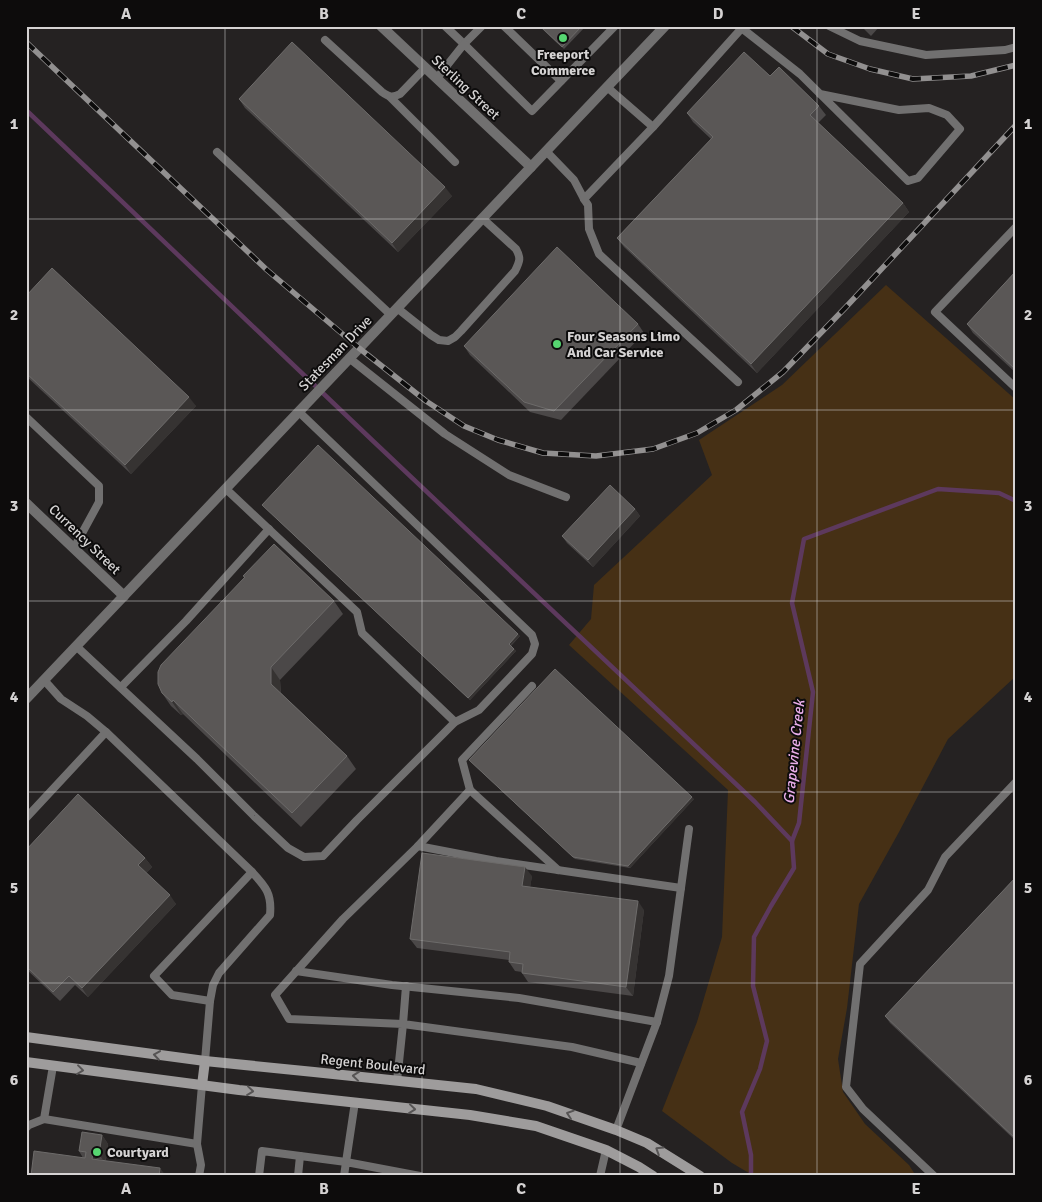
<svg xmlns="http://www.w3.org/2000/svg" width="1042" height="1202" font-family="Signika,sans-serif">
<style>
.green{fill:#463015}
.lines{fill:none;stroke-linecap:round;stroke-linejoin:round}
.stream{stroke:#5d395d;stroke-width:4.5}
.lane{stroke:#717070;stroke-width:8}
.street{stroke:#717070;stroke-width:10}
.secondary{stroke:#9e9c9c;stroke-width:10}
.rail-casing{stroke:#929090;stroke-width:5.5}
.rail{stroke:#0d0c0c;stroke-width:4;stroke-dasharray:11;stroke-linecap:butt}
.wall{fill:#4b4848}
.shaded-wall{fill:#363332}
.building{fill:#5a5756;stroke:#6d6b6a}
.oneway{stroke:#565454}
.grid{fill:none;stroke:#d5d3d3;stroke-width:1;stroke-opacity:0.55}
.poi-dot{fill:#56d671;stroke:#0d0c0c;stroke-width:2}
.labels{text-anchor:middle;stroke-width:4;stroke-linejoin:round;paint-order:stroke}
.poi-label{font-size:14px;font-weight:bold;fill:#d5d3d3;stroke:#0d0c0c;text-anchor:start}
.street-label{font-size:14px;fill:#d5d3d3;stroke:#0d0c0c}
.water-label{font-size:15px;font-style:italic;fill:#e9ade9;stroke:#0d0c0c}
.neatline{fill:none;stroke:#d5d3d3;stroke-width:2}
.grid-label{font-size:16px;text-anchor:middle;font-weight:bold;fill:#d5d3d3}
</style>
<rect width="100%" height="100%" fill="#252222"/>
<path class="green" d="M 886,285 L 1016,400 L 1016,676 L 948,739 L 899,832 L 859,904 L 847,1008 L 838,1059 L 843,1092 L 865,1124 L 909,1165 L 916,1176 L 754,1176 L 732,1163 L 662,1111 L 697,1022 L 722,937 L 728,790 L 569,645 L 591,619 L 594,585 L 712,475 L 699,440 L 782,385 Z"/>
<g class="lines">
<g class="stream">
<path d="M 26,110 L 372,440 L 755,802 L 792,841"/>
<path d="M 751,1176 L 751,1155 L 742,1112 L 760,1069 L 767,1041 L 753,986 L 754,937 L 771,906 L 794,868 L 792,841 L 799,823 L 813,692 L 792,603 L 804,539 L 938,489 L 999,493 L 1016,501"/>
</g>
<g class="lane">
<path d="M 445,26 L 464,44 L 482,26"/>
<path d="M 504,26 L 561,81"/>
<path d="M 739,26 L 800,74 L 908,181 L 918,178 L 960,129 L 947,115 L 929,108 L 899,110 L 820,94"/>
<path d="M 829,26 L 860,41 L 926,55 L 1005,50 L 1016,47"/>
<path d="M 325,40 L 382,92 C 389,97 392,98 400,94 L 425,68"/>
<path d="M 437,78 L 464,44 L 532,111 L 615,26"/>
<path d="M 607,87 L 653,127"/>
<path d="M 390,97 L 455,162"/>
<path d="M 546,151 L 574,180 L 584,199 L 588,205 L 589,229 L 599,254 L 738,382"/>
<path d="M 217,152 L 391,315"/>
<path d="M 584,199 L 653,127 L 741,29"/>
<path d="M 1016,227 L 935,312 L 1016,388"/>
<path d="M 397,308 L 431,335 L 439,340 L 448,341 L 455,337 L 461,331 L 515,271 C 520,261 521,258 516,249 L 482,218"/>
<path d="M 349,358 L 445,434 L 509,475 L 566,497"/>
<path d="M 299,412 L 532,635 L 535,644 L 532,654 L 479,710 L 455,722"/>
<path d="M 26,417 L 99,486 L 99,502 L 74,548"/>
<path d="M 76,646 L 197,759 L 254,816 L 288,848 L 304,857 L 323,856 L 357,820 L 455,722 L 362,633 L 357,612 L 226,489"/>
<path d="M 44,680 L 61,699 L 87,716 L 106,732 L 252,872 C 266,887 272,894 270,915 L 219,973 L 213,985 L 210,1001 L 205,1061"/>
<path d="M 121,687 L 186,621 L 269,529"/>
<path d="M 470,790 L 462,760 L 532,686"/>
<path d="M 26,818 L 106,732"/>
<path d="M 418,846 L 470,790 L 558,870"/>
<path d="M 296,971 L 392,985 L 519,998 L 657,1022"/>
<path d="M 406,986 L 403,1024 L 572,1047 L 641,1063"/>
<path d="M 210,1001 L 172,995 L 154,976 L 252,872"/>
<path d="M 397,1081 L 403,1024 L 289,1019 L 275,995 L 343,919 L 418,846 L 496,861 L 681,888"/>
<path d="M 44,1119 L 197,1144"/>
<path d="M 26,1128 L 29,1125 L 44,1119 L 53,1066"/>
<path d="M 616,1130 L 657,1022 L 669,976 L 689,829"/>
<path d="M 199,1176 L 201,1165 L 197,1144 L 202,1085"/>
<path d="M 259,1176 L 262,1151 L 346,1162 L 355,1102"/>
<path d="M 298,1176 L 300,1156"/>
<path d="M 344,1176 L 346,1162 L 420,1176"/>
<path d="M 600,1176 L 606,1150"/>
<path d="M 934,1176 L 863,1109 L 846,1087 L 860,964 L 928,890 L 945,857 L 1016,782"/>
</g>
<g class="street">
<path d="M 381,26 L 531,167"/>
<path d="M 26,503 L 124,596"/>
<path d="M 26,699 L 665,26"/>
</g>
<g class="secondary">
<path d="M 26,1037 L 205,1061 L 314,1072 L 476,1089 L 547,1106 L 616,1130 L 647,1143 L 700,1176"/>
<path d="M 26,1062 L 239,1090 L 470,1115 L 536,1126 L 606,1150 L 639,1167 L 653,1176"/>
<path d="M 202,1085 L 205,1061"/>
</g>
<g class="rail-casing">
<g id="rail">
<path d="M 791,26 L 828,54 L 870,69 L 913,79 L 971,76 L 1016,65"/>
<path d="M 26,42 L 267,270 L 359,348 L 426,401 L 464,426 L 498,440 L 543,453 L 596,456 L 653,449 L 697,433 L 736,410 L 783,372 L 846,307 L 1016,125"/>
</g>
</g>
<use href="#rail" class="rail"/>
</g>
<g class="wall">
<path d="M 539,26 L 586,26 L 564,49 Z"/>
<path d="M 861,26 L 880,26 L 871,36 Z"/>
<path d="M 239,99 L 452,196 L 398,252 L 245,108 Z"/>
<path d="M 819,106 L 826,115 L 818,123 L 903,203 L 909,212 L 757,373 L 624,247 L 617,238 L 711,139 L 693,122 L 687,113 Z"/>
<path d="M 1016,271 L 1016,373 L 973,333 L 967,324 Z"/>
<path d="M 26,296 L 196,406 L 131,474 L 26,376 Z"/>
<path d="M 638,324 L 644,333 L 561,420 L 530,412 L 470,355 L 464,346 Z"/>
<path d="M 262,505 L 520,636 L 511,646 L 516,651 L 470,700 Z"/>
<path d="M 635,509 L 640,516 L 593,567 L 567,543 L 562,536 Z"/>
<path d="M 334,601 L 343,614 L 280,680 L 281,693 L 347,756 L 356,769 L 301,827 L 183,714 L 181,715 L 171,706 L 162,693 Z"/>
<path d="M 469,760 L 694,799 L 630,868 L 575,859 Z"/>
<path d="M 26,850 L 145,858 L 152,867 L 146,873 L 176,904 L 88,997 L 75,985 L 60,1001 L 26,969 Z"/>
<path d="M 532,876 L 530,887 L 644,910 L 633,996 L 528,982 L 522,973 L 522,972 L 515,971 L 509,962 L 509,960 L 417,948 L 410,939 Z"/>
<path d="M 1016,877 L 1016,1141 L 890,1023 L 885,1016 Z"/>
<path d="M 102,1135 L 108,1144 L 106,1160 L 83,1158 L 79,1151 Z"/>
</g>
<g class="shaded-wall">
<path d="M 445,187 L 452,196 L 398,252 L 392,243 Z"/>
<path d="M 903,203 L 909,212 L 757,373 L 751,364 Z"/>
<path d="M 189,397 L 196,406 L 131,474 L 125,465 Z"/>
<path d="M 635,509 L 640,516 L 593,567 L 588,560 Z"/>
<path d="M 518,634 L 520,636 L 510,646 L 509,644 Z"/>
<path d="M 514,649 L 516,651 L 470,700 L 468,698 Z"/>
<path d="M 271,667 L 280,680 L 281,697 L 271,684 Z"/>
<path d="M 173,700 L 183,714 L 181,715 L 172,702 Z"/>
<path d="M 692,797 L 694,799 L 630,868 L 628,866 Z"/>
<path d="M 145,858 L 152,867 L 145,874 L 138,865 Z"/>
<path d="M 525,867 L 532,876 L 529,895 L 522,886 Z"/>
<path d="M 170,895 L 176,904 L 88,997 L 82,988 Z"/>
<path d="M 638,901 L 644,910 L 633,996 L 626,987 Z"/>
<path d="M 102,1135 L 108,1144 L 105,1163 L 99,1154 Z"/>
<path d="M 93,1153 L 99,1162 L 92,1159 Z"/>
<path d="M 160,1168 L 166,1176 L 159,1176 Z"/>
</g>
<g class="building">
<path d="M 540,26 L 582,26 L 562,47 Z"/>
<path d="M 292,42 L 445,187 L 392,243 L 239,99 Z"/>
<path d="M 744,52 L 770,76 L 779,67 L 819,106 L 810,115 L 903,203 L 751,364 L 617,238 L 713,137 L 687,113 Z"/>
<path d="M 557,247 L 638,324 L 554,411 L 524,402 L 464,346 Z"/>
<path d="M 52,268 L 189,397 L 125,465 L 26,373 L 26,296 Z"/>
<path d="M 1016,271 L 1016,370 L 967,324 Z"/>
<path d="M 318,445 L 518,634 L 509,644 L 514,649 L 468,698 L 262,505 Z"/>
<path d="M 610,485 L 635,509 L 588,560 L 562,536 Z"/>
<path d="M 274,544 L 334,601 L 271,667 L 271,684 L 347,756 L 292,813 L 173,700 L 172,702 L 162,693 L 158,684 L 158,672 L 161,665 L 245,577 L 243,576 Z"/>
<path d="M 555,669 L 692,797 L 628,866 L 573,857 L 469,760 Z"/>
<path d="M 78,794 L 145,858 L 138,865 L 170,895 L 82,988 L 69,976 L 53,992 L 26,966 L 26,850 Z"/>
<path d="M 422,853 L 525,867 L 522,886 L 638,901 L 626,987 L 522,973 L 523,964 L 509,962 L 510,952 L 410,939 Z"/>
<path d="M 1016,877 L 1016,1139 L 885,1016 Z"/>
<path d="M 82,1132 L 102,1135 L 99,1154 L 93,1153 L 92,1159 L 160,1168 L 159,1176 L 31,1176 L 34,1151 L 85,1158 L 86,1152 L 79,1151 Z"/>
</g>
<defs><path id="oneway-chevron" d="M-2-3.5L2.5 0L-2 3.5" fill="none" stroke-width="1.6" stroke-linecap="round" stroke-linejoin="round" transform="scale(1.25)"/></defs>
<g class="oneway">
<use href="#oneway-chevron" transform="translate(157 1055) rotate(-172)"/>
<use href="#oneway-chevron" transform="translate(80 1070) rotate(7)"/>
<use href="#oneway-chevron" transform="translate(356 1076) rotate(-174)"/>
<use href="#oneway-chevron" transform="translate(250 1091) rotate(6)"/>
<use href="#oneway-chevron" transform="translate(412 1109) rotate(6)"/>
<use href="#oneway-chevron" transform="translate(570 1114) rotate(-161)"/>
<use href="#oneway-chevron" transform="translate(659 1150) rotate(-148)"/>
</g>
<path class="grid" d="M 225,26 L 225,1176M 422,26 L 422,1176M 620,26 L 620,1176M 817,26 L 817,1176M 26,219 L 1016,219M 26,410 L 1016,410M 26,601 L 1016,601M 26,792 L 1016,792M 26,983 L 1016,983"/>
<g class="poi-dot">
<circle cx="563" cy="38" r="5"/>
<circle cx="557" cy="344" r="5"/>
<circle cx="97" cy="1152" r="5"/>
</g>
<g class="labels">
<g class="poi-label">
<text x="563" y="59" text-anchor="middle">Freeport<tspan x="563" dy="16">Commerce</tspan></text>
<text x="567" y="341">Four Seasons Limo<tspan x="567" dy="16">And Car Service</tspan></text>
<text x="107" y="1157">Courtyard</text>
</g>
<g class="street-label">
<text transform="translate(466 87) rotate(43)" y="5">Sterling Street</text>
<text transform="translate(335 353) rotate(-46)" y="5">Statesman Drive</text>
<text transform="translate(85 539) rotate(44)" y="5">Currency Street</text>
<text transform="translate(373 1064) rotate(6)" y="5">Regent Boulevard</text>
</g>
<g class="water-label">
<text transform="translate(794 752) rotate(-84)" y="5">Grapevine Creek</text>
</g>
</g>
<rect width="1042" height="1202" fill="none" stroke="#0d0c0c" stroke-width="55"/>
<rect x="28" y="28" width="986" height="1146" class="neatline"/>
<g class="grid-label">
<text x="126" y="19">A</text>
<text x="324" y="19">B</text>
<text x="521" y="19">C</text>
<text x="718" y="19">D</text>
<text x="916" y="19">E</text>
<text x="14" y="129">1</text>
<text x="1028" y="129">1</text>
<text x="14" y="320">2</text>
<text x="1028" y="320">2</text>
<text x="14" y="511">3</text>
<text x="1028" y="511">3</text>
<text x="14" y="702">4</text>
<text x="1028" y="702">4</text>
<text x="14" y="893">5</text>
<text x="1028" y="893">5</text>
<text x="14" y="1085">6</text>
<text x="1028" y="1085">6</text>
<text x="126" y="1194">A</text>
<text x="324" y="1194">B</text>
<text x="521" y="1194">C</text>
<text x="718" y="1194">D</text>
<text x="916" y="1194">E</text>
</g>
</svg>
